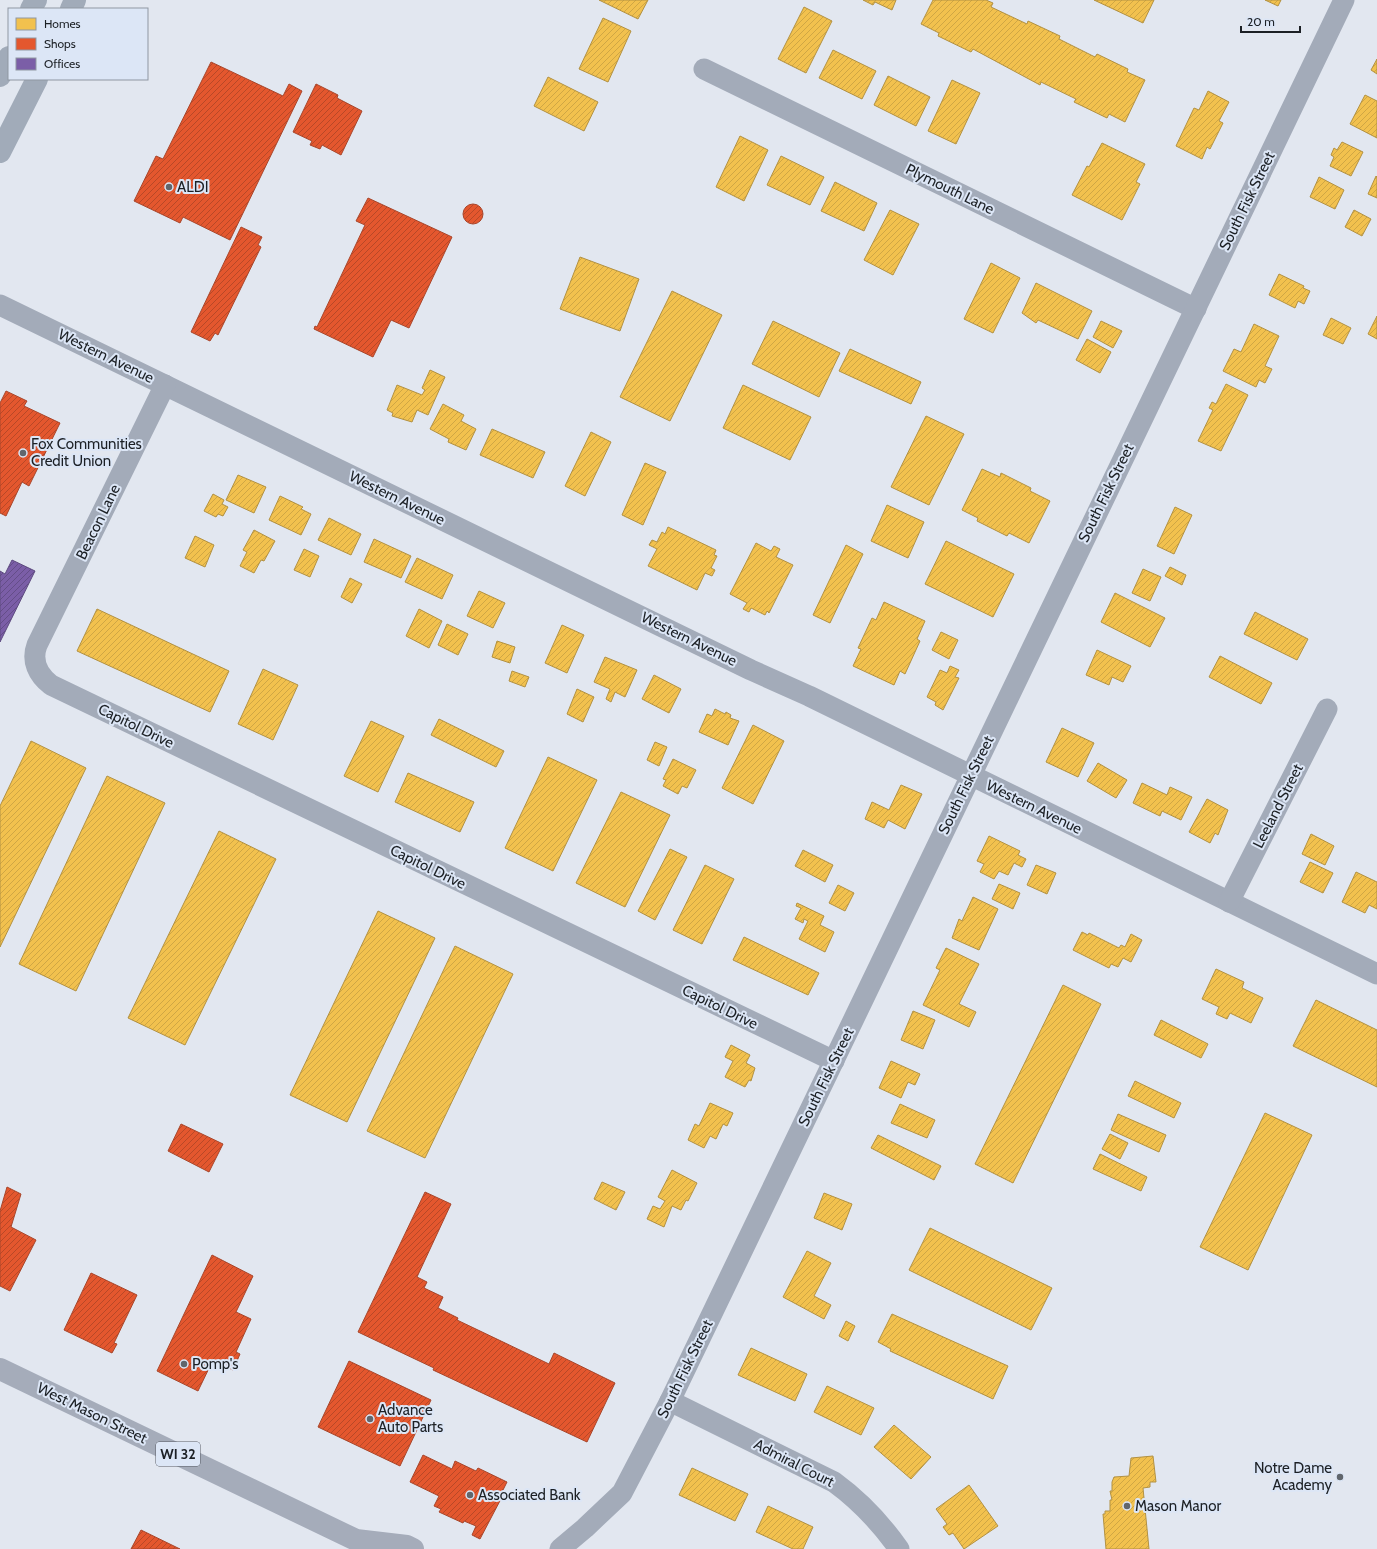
<svg xmlns="http://www.w3.org/2000/svg" width="1377" height="1549" font-family="Cabin,sans-serif">
<style>
.homes{fill:url(#homes-hatch);stroke:#b29142}
.shops{fill:url(#shops-hatch);stroke:#a8462b}
.offices{fill:url(#offices-hatch);stroke:#5e4b80}
.lines{fill:none;stroke-linecap:round;stroke-linejoin:round}
.street{stroke:#a3abb9;stroke-width:21}
.secondary{stroke:#a1abb9;stroke-width:22}
.primary{stroke:#a5acba;stroke-width:22}
.poi-dot{fill:#61666c;stroke:#dce6f6;stroke-width:1.5}
.labels{text-anchor:middle;stroke-width:4;stroke-linejoin:round;paint-order:stroke}
.shield{fill:#dce6f6;stroke:#565b64;stroke-width:1}
.shield-label{font-size:14px;font-weight:bold;fill:#1c2025}
.poi-label{font-size:15px;fill:#1c2025;stroke:#dce6f6;text-anchor:start}
.street-label{font-size:15px;fill:#1c2025;stroke:#dce6f6}
</style>
<defs>
<pattern id="homes-hatch" width="6" height="6" patternUnits="userSpaceOnUse"><rect width="6" height="6" fill="#f2c14e"/><path d="M-1 1l2-2M0 6l6-6M5 7l2-2" fill="none" stroke="#cfa644"/></pattern>
<pattern id="shops-hatch" width="6" height="6" patternUnits="userSpaceOnUse"><rect width="6" height="6" fill="#e4572e"/><path d="M-1 1l2-2M0 6l6-6M5 7l2-2" fill="none" stroke="#b84827"/></pattern>
<pattern id="offices-hatch" width="6" height="6" patternUnits="userSpaceOnUse"><rect width="6" height="6" fill="#7b5ea7"/><path d="M-1 1l2-2M0 6l6-6M5 7l2-2" fill="none" stroke="#644d88"/></pattern>
</defs>
<rect width="100%" height="100%" fill="#e2e7f0"/>
<g class="homes">
<path d="M 599,0 L 648,0 L 638,19 Z"/>
<path d="M 863,0 L 896,0 L 892,10 L 875,2 L 873,5 Z"/>
<path d="M 933,0 L 986,0 L 993,3 L 991,7 L 1027,24 L 1028,21 L 1060,36 L 1059,39 L 1095,57 L 1097,54 L 1128,69 L 1127,72 L 1145,80 L 1125,122 L 1109,114 L 1107,118 L 1074,102 L 1076,99 L 1041,82 L 1040,85 L 973,49 L 971,52 L 938,36 L 939,33 L 921,24 Z"/>
<path d="M 1094,0 L 1154,0 L 1143,23 Z"/>
<path d="M 1265,0 L 1281,0 L 1278,6 Z"/>
<path d="M 804,7 L 832,21 L 806,73 L 778,59 Z"/>
<path d="M 603,18 L 631,31 L 608,82 L 579,69 Z"/>
<path d="M 833,50 L 876,71 L 862,99 L 819,78 Z"/>
<path d="M 1377,59 L 1377,74 L 1371,70 Z"/>
<path d="M 888,76 L 930,97 L 916,126 L 874,105 Z"/>
<path d="M 548,77 L 598,102 L 584,131 L 534,106 Z"/>
<path d="M 952,80 L 980,93 L 956,144 L 928,131 Z"/>
<path d="M 1208,91 L 1229,102 L 1219,121 L 1223,123 L 1210,149 L 1207,147 L 1202,159 L 1176,146 L 1194,108 L 1199,110 Z"/>
<path d="M 1365,95 L 1377,101 L 1377,138 L 1350,124 Z"/>
<path d="M 740,136 L 768,150 L 744,201 L 716,187 Z"/>
<path d="M 1342,142 L 1363,152 L 1351,176 L 1330,166 L 1334,157 L 1331,155 L 1334,148 L 1337,150 Z"/>
<path d="M 1102,143 L 1145,164 L 1136,182 L 1140,184 L 1122,220 L 1072,195 L 1087,166 L 1089,167 Z"/>
<path d="M 781,156 L 824,177 L 810,205 L 767,185 Z"/>
<path d="M 1376,176 L 1377,177 L 1377,198 L 1368,194 Z"/>
<path d="M 1319,177 L 1344,190 L 1335,209 L 1310,197 Z"/>
<path d="M 835,182 L 877,203 L 864,231 L 821,211 Z"/>
<path d="M 890,210 L 919,224 L 893,275 L 864,260 Z"/>
<path d="M 1354,210 L 1371,219 L 1362,236 L 1345,227 Z"/>
<path d="M 580,257 L 639,279 L 620,331 L 560,309 Z"/>
<path d="M 991,263 L 1020,278 L 993,333 L 964,319 Z"/>
<path d="M 1279,274 L 1304,286 L 1303,288 L 1310,291 L 1304,304 L 1298,301 L 1295,308 L 1269,295 Z"/>
<path d="M 1036,283 L 1092,311 L 1078,339 L 1038,320 L 1036,323 L 1022,313 Z"/>
<path d="M 672,291 L 722,315 L 670,421 L 620,397 Z"/>
<path d="M 1377,316 L 1377,339 L 1368,334 Z"/>
<path d="M 1331,318 L 1351,328 L 1343,344 L 1323,335 Z"/>
<path d="M 773,321 L 840,353 L 819,397 L 752,364 Z"/>
<path d="M 1101,321 L 1122,331 L 1113,348 L 1093,337 Z"/>
<path d="M 1254,324 L 1279,336 L 1265,366 L 1272,369 L 1265,383 L 1259,380 L 1256,387 L 1223,371 L 1234,349 L 1241,352 Z"/>
<path d="M 1087,339 L 1111,352 L 1100,373 L 1076,360 Z"/>
<path d="M 850,349 L 921,382 L 911,404 L 839,371 Z"/>
<path d="M 430,370 L 445,377 L 428,415 L 417,410 L 412,422 L 392,416 L 393,413 L 387,410 L 397,385 L 422,395 L 425,390 L 422,388 Z"/>
<path d="M 1226,384 L 1248,395 L 1221,451 L 1198,441 L 1213,410 L 1209,408 L 1212,402 L 1216,404 Z"/>
<path d="M 743,385 L 811,417 L 790,460 L 723,428 Z"/>
<path d="M 443,404 L 464,415 L 461,421 L 476,429 L 466,450 L 448,442 L 449,439 L 430,429 Z"/>
<path d="M 926,416 L 964,434 L 929,505 L 891,487 Z"/>
<path d="M 492,429 L 545,452 L 533,478 L 480,455 Z"/>
<path d="M 591,432 L 611,442 L 585,496 L 565,486 Z"/>
<path d="M 645,463 L 666,472 L 643,525 L 622,515 Z"/>
<path d="M 982,469 L 1000,477 L 1001,473 L 1031,488 L 1030,491 L 1050,501 L 1029,543 L 1009,533 L 1007,536 L 977,521 L 978,518 L 962,510 Z"/>
<path d="M 238,475 L 266,487 L 254,513 L 226,500 Z"/>
<path d="M 213,494 L 224,500 L 222,504 L 228,507 L 223,516 L 218,514 L 216,517 L 204,511 Z"/>
<path d="M 280,496 L 303,507 L 301,509 L 311,514 L 301,535 L 269,520 Z"/>
<path d="M 887,505 L 924,522 L 908,558 L 871,541 Z"/>
<path d="M 1175,507 L 1192,515 L 1174,554 L 1157,546 Z"/>
<path d="M 329,518 L 361,534 L 351,555 L 318,540 Z"/>
<path d="M 668,527 L 716,550 L 714,555 L 717,556 L 711,568 L 715,570 L 712,576 L 705,573 L 697,590 L 648,566 L 657,549 L 649,545 L 652,540 L 657,542 L 662,532 L 665,534 Z"/>
<path d="M 254,530 L 275,541 L 264,561 L 261,560 L 254,573 L 240,566 L 247,552 L 243,550 Z"/>
<path d="M 195,536 L 214,545 L 205,567 L 185,558 Z"/>
<path d="M 374,539 L 411,556 L 401,578 L 364,562 Z"/>
<path d="M 946,541 L 1014,574 L 993,617 L 925,584 Z"/>
<path d="M 756,543 L 771,551 L 774,546 L 780,549 L 776,557 L 793,565 L 769,613 L 767,611 L 765,615 L 751,608 L 749,612 L 743,609 L 747,603 L 730,594 Z"/>
<path d="M 846,545 L 863,554 L 830,623 L 813,615 Z"/>
<path d="M 304,549 L 319,556 L 310,577 L 294,570 Z"/>
<path d="M 417,558 L 453,575 L 442,599 L 405,582 Z"/>
<path d="M 1170,567 L 1186,575 L 1182,585 L 1165,576 Z"/>
<path d="M 1143,569 L 1161,577 L 1150,601 L 1132,593 Z"/>
<path d="M 350,578 L 362,584 L 352,603 L 341,597 Z"/>
<path d="M 479,591 L 505,603 L 493,628 L 467,616 Z"/>
<path d="M 1115,593 L 1165,618 L 1150,647 L 1101,622 Z"/>
<path d="M 884,602 L 925,621 L 917,639 L 920,641 L 905,674 L 900,671 L 894,685 L 853,666 L 861,649 L 858,648 L 872,618 L 876,620 Z"/>
<path d="M 97,609 L 229,671 L 210,712 L 77,651 Z"/>
<path d="M 419,609 L 442,621 L 429,648 L 406,636 Z"/>
<path d="M 1255,612 L 1308,639 L 1297,660 L 1244,634 Z"/>
<path d="M 447,624 L 468,634 L 458,655 L 438,645 Z"/>
<path d="M 562,625 L 584,635 L 567,673 L 545,663 Z"/>
<path d="M 941,632 L 958,640 L 949,659 L 932,650 Z"/>
<path d="M 497,641 L 515,647 L 510,663 L 492,657 Z"/>
<path d="M 1097,650 L 1131,666 L 1123,682 L 1112,677 L 1109,685 L 1086,675 Z"/>
<path d="M 1220,656 L 1272,683 L 1261,704 L 1209,677 Z"/>
<path d="M 605,657 L 637,670 L 625,697 L 615,692 L 611,702 L 606,699 L 610,689 L 594,682 Z"/>
<path d="M 950,666 L 959,670 L 955,677 L 959,678 L 943,710 L 935,705 L 936,702 L 927,697 L 940,670 L 947,673 Z"/>
<path d="M 263,669 L 298,685 L 273,740 L 238,724 Z"/>
<path d="M 512,671 L 529,677 L 525,687 L 509,681 Z"/>
<path d="M 654,675 L 681,689 L 669,713 L 642,699 Z"/>
<path d="M 577,689 L 594,697 L 583,722 L 567,714 Z"/>
<path d="M 715,709 L 725,714 L 726,712 L 731,715 L 730,718 L 739,721 L 728,745 L 699,732 L 707,714 L 712,716 Z"/>
<path d="M 439,719 L 504,751 L 496,767 L 431,735 Z"/>
<path d="M 371,721 L 404,736 L 378,792 L 344,776 Z"/>
<path d="M 753,725 L 784,741 L 753,804 L 722,788 Z"/>
<path d="M 1062,728 L 1094,743 L 1078,777 L 1046,762 Z"/>
<path d="M 31,741 L 86,768 L 0,947 L 0,806 Z"/>
<path d="M 655,742 L 667,747 L 659,766 L 647,760 Z"/>
<path d="M 548,757 L 597,780 L 553,871 L 505,848 Z"/>
<path d="M 673,759 L 696,770 L 687,788 L 682,786 L 678,794 L 663,786 L 666,780 L 663,779 Z"/>
<path d="M 1098,763 L 1127,780 L 1116,798 L 1087,781 Z"/>
<path d="M 408,773 L 474,802 L 460,832 L 395,802 Z"/>
<path d="M 107,776 L 165,803 L 76,991 L 19,964 Z"/>
<path d="M 1142,783 L 1167,795 L 1170,787 L 1192,797 L 1181,820 L 1162,811 L 1160,816 L 1133,803 Z"/>
<path d="M 901,785 L 922,794 L 905,829 L 888,820 L 884,828 L 865,819 L 872,802 L 889,810 Z"/>
<path d="M 621,792 L 670,815 L 625,907 L 576,883 Z"/>
<path d="M 1207,799 L 1228,810 L 1218,835 L 1215,833 L 1210,843 L 1189,832 Z"/>
<path d="M 219,831 L 276,859 L 185,1045 L 128,1018 Z"/>
<path d="M 1311,834 L 1334,846 L 1325,865 L 1302,854 Z"/>
<path d="M 989,836 L 1020,851 L 1018,855 L 1026,859 L 1022,867 L 1014,863 L 1008,875 L 999,871 L 994,879 L 980,872 L 984,864 L 977,861 Z"/>
<path d="M 670,849 L 687,857 L 655,920 L 638,911 Z"/>
<path d="M 803,850 L 833,865 L 825,882 L 795,866 Z"/>
<path d="M 1310,862 L 1333,873 L 1323,893 L 1300,882 Z"/>
<path d="M 705,865 L 734,879 L 702,944 L 673,930 Z"/>
<path d="M 1036,865 L 1056,873 L 1047,894 L 1027,885 Z"/>
<path d="M 1356,872 L 1377,882 L 1377,909 L 1369,905 L 1365,913 L 1342,902 Z"/>
<path d="M 999,884 L 1020,893 L 1013,909 L 992,899 Z"/>
<path d="M 838,885 L 854,893 L 845,911 L 829,903 Z"/>
<path d="M 973,897 L 998,909 L 979,950 L 952,938 L 959,919 L 962,921 Z"/>
<path d="M 797,903 L 824,916 L 820,925 L 834,932 L 825,952 L 799,939 L 808,921 L 804,919 L 803,923 L 795,919 L 801,908 L 796,906 Z"/>
<path d="M 378,911 L 435,938 L 347,1122 L 290,1095 Z"/>
<path d="M 1082,932 L 1088,935 L 1089,933 L 1119,948 L 1121,945 L 1125,947 L 1131,934 L 1142,940 L 1131,962 L 1123,958 L 1118,967 L 1111,964 L 1109,968 L 1073,950 Z"/>
<path d="M 744,937 L 819,973 L 808,995 L 733,960 Z"/>
<path d="M 455,946 L 513,974 L 425,1158 L 367,1131 Z"/>
<path d="M 946,948 L 979,964 L 959,1004 L 976,1012 L 969,1027 L 923,1005 L 940,970 L 936,968 Z"/>
<path d="M 1216,969 L 1244,982 L 1242,988 L 1263,998 L 1251,1023 L 1230,1013 L 1227,1019 L 1216,1014 L 1219,1007 L 1202,999 Z"/>
<path d="M 1063,985 L 1101,1004 L 1013,1183 L 975,1164 Z"/>
<path d="M 1316,1000 L 1377,1030 L 1377,1087 L 1293,1046 Z"/>
<path d="M 913,1011 L 935,1020 L 923,1049 L 901,1040 Z"/>
<path d="M 1161,1020 L 1208,1044 L 1201,1058 L 1154,1035 Z"/>
<path d="M 731,1045 L 750,1055 L 746,1063 L 755,1068 L 751,1081 L 749,1080 L 745,1087 L 725,1077 L 733,1061 L 725,1057 Z"/>
<path d="M 891,1061 L 920,1074 L 915,1085 L 908,1082 L 901,1098 L 879,1088 Z"/>
<path d="M 1135,1081 L 1181,1103 L 1174,1118 L 1128,1096 Z"/>
<path d="M 710,1103 L 733,1113 L 727,1126 L 723,1124 L 716,1139 L 710,1136 L 704,1148 L 688,1140 L 695,1124 L 699,1126 Z"/>
<path d="M 900,1104 L 935,1120 L 927,1138 L 891,1123 Z"/>
<path d="M 1265,1113 L 1312,1135 L 1248,1270 L 1200,1247 Z"/>
<path d="M 1118,1114 L 1166,1135 L 1159,1152 L 1111,1130 Z"/>
<path d="M 1110,1134 L 1128,1143 L 1120,1159 L 1102,1149 Z"/>
<path d="M 878,1135 L 941,1166 L 934,1180 L 871,1148 Z"/>
<path d="M 1100,1154 L 1147,1177 L 1141,1191 L 1093,1169 Z"/>
<path d="M 672,1170 L 697,1183 L 688,1201 L 686,1200 L 681,1210 L 672,1206 L 664,1227 L 647,1219 L 653,1206 L 660,1209 L 665,1201 L 658,1197 Z"/>
<path d="M 602,1182 L 625,1192 L 616,1210 L 594,1199 Z"/>
<path d="M 824,1193 L 852,1204 L 842,1230 L 814,1218 Z"/>
<path d="M 930,1228 L 1052,1288 L 1031,1330 L 909,1270 Z"/>
<path d="M 807,1251 L 831,1263 L 814,1296 L 831,1305 L 824,1319 L 783,1297 Z"/>
<path d="M 892,1314 L 1008,1366 L 993,1399 L 890,1351 L 891,1349 L 878,1342 Z"/>
<path d="M 846,1321 L 855,1326 L 848,1341 L 839,1336 Z"/>
<path d="M 751,1348 L 807,1374 L 795,1401 L 738,1375 Z"/>
<path d="M 827,1386 L 874,1408 L 861,1435 L 814,1412 Z"/>
<path d="M 894,1425 L 931,1457 L 911,1479 L 874,1447 Z"/>
<path d="M 1153,1456 L 1156,1482 L 1150,1482 L 1150,1487 L 1143,1488 L 1149,1549 L 1106,1549 L 1103,1514 L 1105,1514 L 1105,1511 L 1110,1511 L 1110,1500 L 1112,1500 L 1110,1491 L 1112,1491 L 1112,1482 L 1114,1477 L 1129,1476 L 1131,1458 Z"/>
<path d="M 692,1468 L 748,1494 L 735,1521 L 679,1495 Z"/>
<path d="M 969,1485 L 998,1526 L 964,1549 L 953,1533 L 949,1535 L 943,1527 L 947,1524 L 936,1509 Z"/>
<path d="M 768,1506 L 813,1527 L 803,1549 L 793,1549 L 756,1532 Z"/>
</g>
<g class="shops">
<path d="M 211,62 L 283,96 L 289,84 L 302,91 L 230,240 L 183,217 L 180,223 L 134,201 L 156,156 L 163,159 Z"/>
<path d="M 316,84 L 338,95 L 337,98 L 362,111 L 341,155 L 322,145 L 320,149 L 310,145 L 312,141 L 293,132 Z"/>
<path d="M 368,198 L 452,237 L 409,328 L 391,320 L 373,357 L 314,329 L 315,326 L 317,327 L 365,225 L 356,221 Z"/>
<circle cx="473" cy="214" r="10"/>
<path d="M 241,227 L 262,237 L 258,245 L 261,247 L 218,335 L 215,333 L 210,341 L 191,332 Z"/>
<path d="M 6,391 L 27,401 L 24,406 L 60,423 L 29,486 L 22,482 L 6,516 L 0,513 L 0,403 Z"/>
<path d="M 181,1124 L 223,1144 L 209,1172 L 168,1151 Z"/>
<path d="M 7,1187 L 21,1194 L 11,1227 L 36,1240 L 10,1291 L 0,1286 L 0,1211 Z"/>
<path d="M 425,1192 L 451,1204 L 417,1277 L 427,1282 L 424,1288 L 443,1297 L 438,1308 L 458,1318 L 457,1320 L 549,1364 L 554,1353 L 615,1383 L 587,1442 L 433,1370 L 434,1368 L 358,1332 Z"/>
<path d="M 212,1255 L 253,1276 L 236,1312 L 251,1319 L 236,1352 L 240,1354 L 233,1370 L 213,1360 L 198,1391 L 157,1371 Z"/>
<path d="M 91,1273 L 137,1295 L 114,1343 L 117,1344 L 112,1353 L 64,1330 Z"/>
<path d="M 349,1361 L 431,1400 L 400,1466 L 318,1427 Z"/>
<path d="M 423,1455 L 452,1469 L 455,1461 L 476,1471 L 478,1468 L 507,1482 L 501,1494 L 503,1495 L 480,1539 L 472,1535 L 476,1526 L 464,1521 L 463,1523 L 439,1512 L 441,1509 L 434,1506 L 439,1496 L 410,1482 Z"/>
<path d="M 141,1530 L 180,1549 L 131,1549 Z"/>
</g>
<path class="offices" d="M 12,560 L 35,571 L 0,642 L 0,571 L 5,574 Z"/>
<g class="lines">
<g class="street">
<path d="M 704,69 L 1196,309"/>
<path d="M 0,305 L 751,670 L 809,696 L 1377,974"/>
<path d="M 165,385 L 37,645 C 31,661 38,675 51,685 L 834,1061"/>
<path d="M 1229,902 L 1327,709"/>
<path d="M 670,1401 L 834,1482 C 860,1501 880,1522 899,1549"/>
<path d="M 560,1549 L 585,1528 L 622,1493 L 670,1401 L 1344,0"/>
</g>
<g class="secondary">
<path d="M 31,9 L 36,0"/>
<path d="M 71,9 L 75,0"/>
<path d="M 0,76 L 9,57"/>
<path d="M 0,152 L 37,79"/>
</g>
<path class="primary" d="M 0,1369 L 356,1540 L 407,1546 L 413,1549"/>
</g>
<g class="poi-dot">
<circle cx="169" cy="187" r="4"/>
<circle cx="23" cy="453" r="4"/>
<circle cx="184" cy="1364" r="4"/>
<circle cx="370" cy="1419" r="4"/>
<circle cx="1340" cy="1477" r="4"/>
<circle cx="470" cy="1495" r="4"/>
<circle cx="1127" cy="1506" r="4"/>
</g>
<g class="labels">
<rect class="shield" x="156" y="1442" width="44" height="24" rx="3"/>
<g class="shield-label">
<text x="178" y="1459">WI 32</text>
</g>
<g class="poi-label">
<text x="177" y="192">ALDI</text>
<text x="31" y="449">Fox Communities<tspan x="31" dy="17">Credit Union</tspan></text>
<text x="192" y="1369">Pomp's</text>
<text x="378" y="1415">Advance<tspan x="378" dy="17">Auto Parts</tspan></text>
<text x="1332" y="1473" text-anchor="end">Notre Dame<tspan x="1332" dy="17">Academy</tspan></text>
<text x="478" y="1500">Associated Bank</text>
<text x="1135" y="1511">Mason Manor</text>
</g>
<g class="street-label">
<text transform="translate(950 189) rotate(26)" y="5">Plymouth Lane</text>
<text transform="translate(1247 201) rotate(-64)" y="5">South Fisk Street</text>
<text transform="translate(106 356) rotate(26)" y="5">Western Avenue</text>
<text transform="translate(1106 493) rotate(-64)" y="5">South Fisk Street</text>
<text transform="translate(397 498) rotate(26)" y="5">Western Avenue</text>
<text transform="translate(98 522) rotate(-64)" y="5">Beacon Lane</text>
<text transform="translate(689 639) rotate(26)" y="5">Western Avenue</text>
<text transform="translate(136 726) rotate(26)" y="5">Capitol Drive</text>
<text transform="translate(966 785) rotate(-64)" y="5">South Fisk Street</text>
<text transform="translate(1278 806) rotate(-63)" y="5">Leeland Street</text>
<text transform="translate(1034 807) rotate(26)" y="5">Western Avenue</text>
<text transform="translate(428 867) rotate(26)" y="5">Capitol Drive</text>
<text transform="translate(720 1007) rotate(26)" y="5">Capitol Drive</text>
<text transform="translate(826 1077) rotate(-64)" y="5">South Fisk Street</text>
<text transform="translate(685 1369) rotate(-64)" y="5">South Fisk Street</text>
<text transform="translate(92 1413) rotate(26)" y="5">West Mason Street</text>
<text transform="translate(794 1463) rotate(27)" y="5">Admiral Court</text>
</g>
</g>
<rect x="8" y="8" width="140" height="72" fill="#dce6f6" stroke="#8f97a2"/>
<rect x="16" y="18" width="20" height="12" fill="#f2c14e" stroke="#8f97a2"/>
<text x="44" y="28" font-size="12" fill="#1c2025">Homes</text>
<rect x="16" y="38" width="20" height="12" fill="#e4572e" stroke="#8f97a2"/>
<text x="44" y="48" font-size="12" fill="#1c2025">Shops</text>
<rect x="16" y="58" width="20" height="12" fill="#7b5ea7" stroke="#8f97a2"/>
<text x="44" y="68" font-size="12" fill="#1c2025">Offices</text>
<path d="M1241 26v6h59v-6" fill="none" stroke="#1c2025" stroke-width="2"/>
<text x="1247" y="26" font-size="12" fill="#1c2025" stroke="#dce6f6" stroke-width="3" paint-order="stroke">20 m</text>
</svg>
